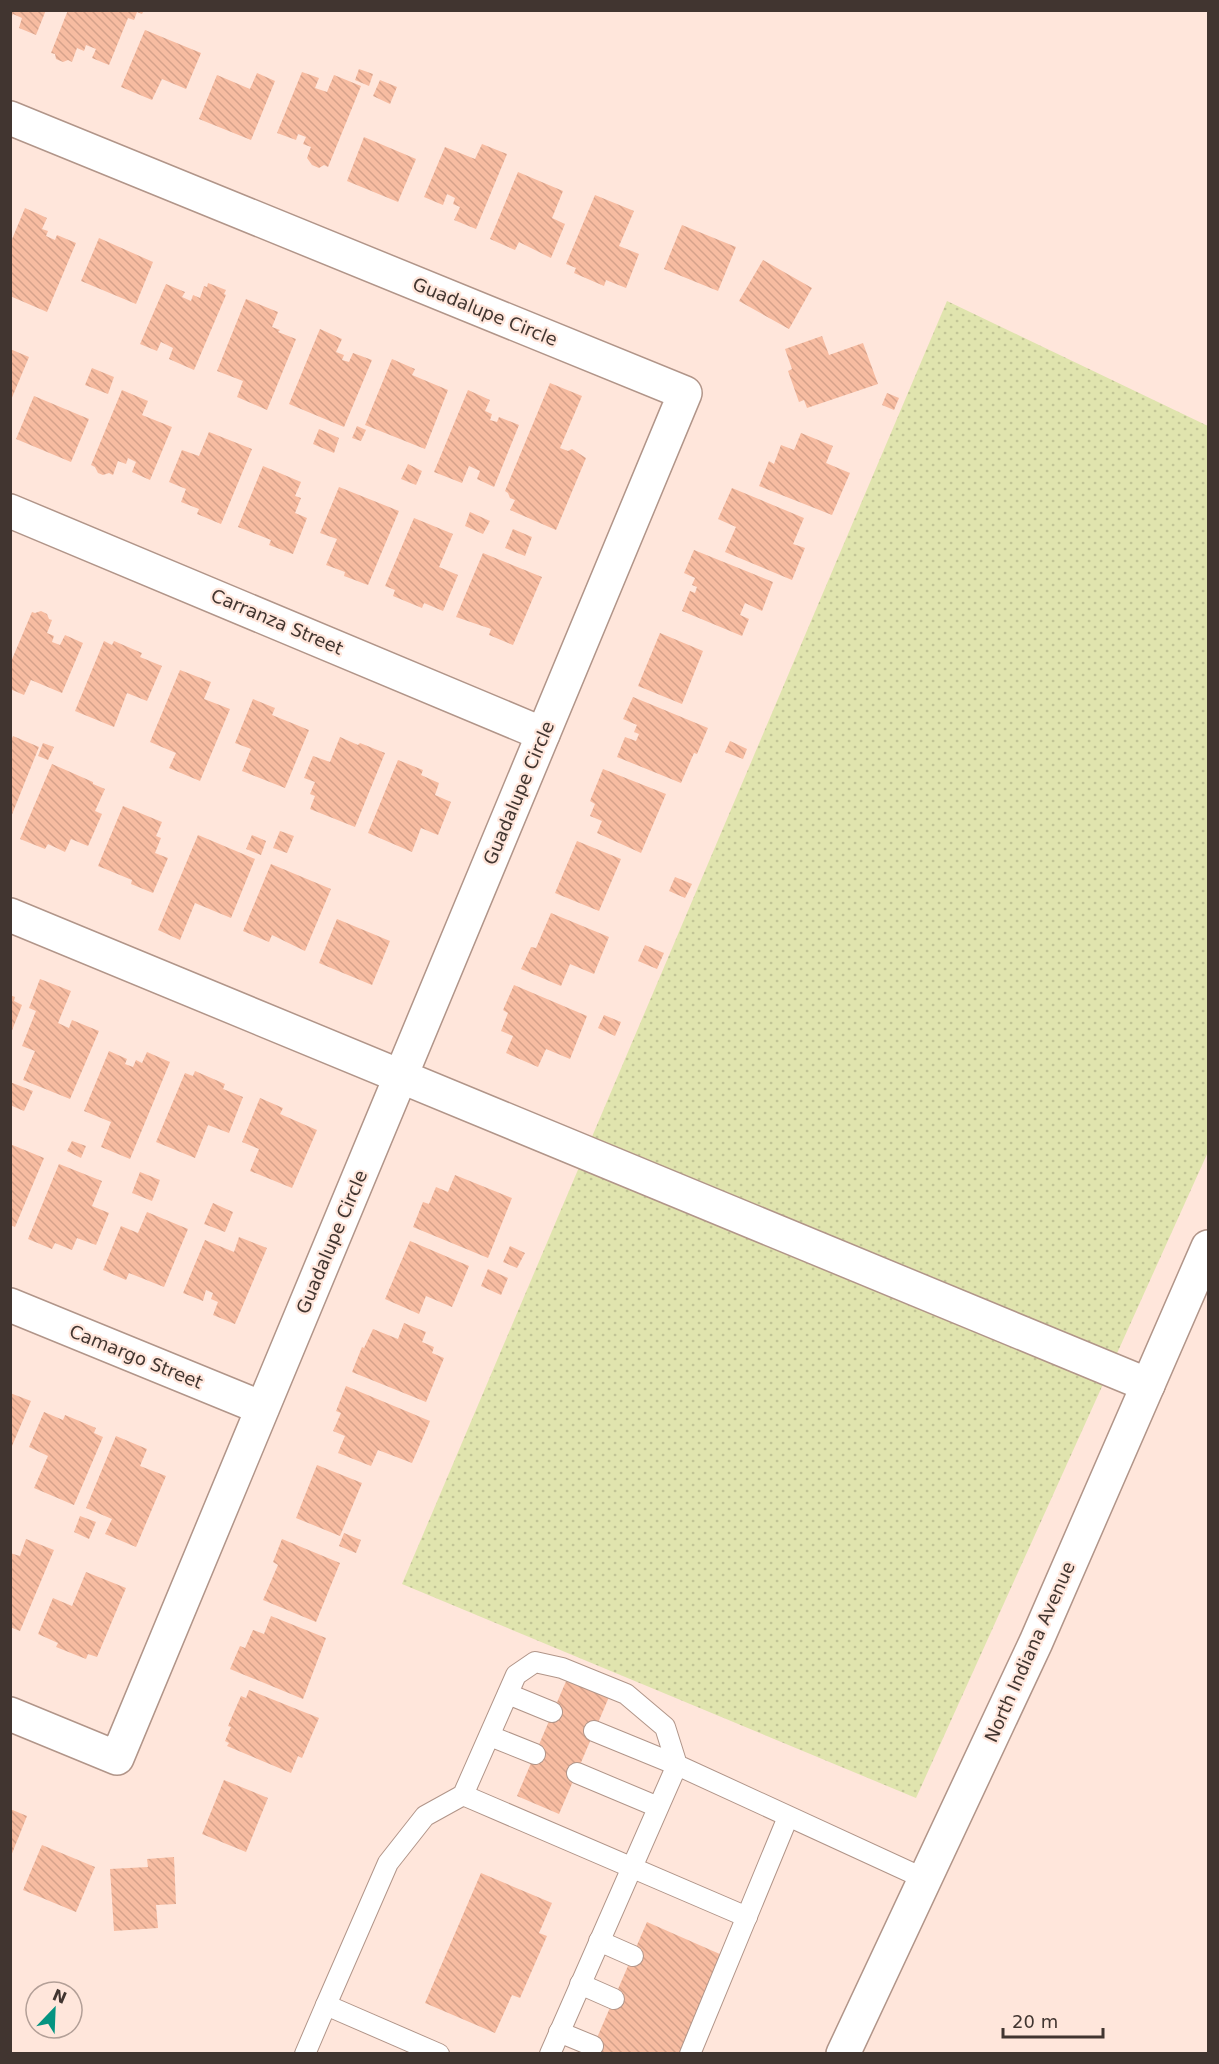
<svg xmlns="http://www.w3.org/2000/svg" width="1219" height="2064" font-family="'DejaVu Sans',sans-serif">
<style>
.grass{fill:url(#grass-dots)}
.building{fill:url(#building-back-hatch)}
.lines{fill:none;stroke-linecap:round;stroke-linejoin:round}
.lane-casing{stroke:#b19589;stroke-width:22}
.street-casing{stroke:#b19589;stroke-width:36}
.secondary-casing{stroke:#b19589;stroke-width:36}
.lane{stroke:#fff;stroke-width:20}
.street{stroke:#fff;stroke-width:33}
.secondary{stroke:#fff;stroke-width:33}
.labels{text-anchor:middle;stroke-width:4.5;stroke-linejoin:round;paint-order:stroke}
.street-label{font-size:18px;fill:#413530;stroke:#ffe6db}
</style>
<defs>
<pattern id="grass-dots" width="8" height="8" patternUnits="userSpaceOnUse" patternTransform="scale(1.5)"><rect width="8" height="8" fill="#e0e4ae"/><path d="M2 2h.1M6 6h.1" fill="none" stroke="#c1c496" stroke-width="1.8" stroke-linecap="round"/></pattern>
<pattern id="building-back-hatch" width="6" height="6" patternUnits="userSpaceOnUse" patternTransform="scale(1.5)"><rect width="6" height="6" fill="#f7bca1"/><path d="M-1 5l2 2M0 0l6 6M5-1l2 2" fill="none" stroke="#d5a28b"/></pattern>
</defs>
<rect width="100%" height="100%" fill="#ffe6db"/>
<path class="grass" d="M 947,301 L 1208,426 L 1208,1152 L 916,1798 L 402,1584 Z"/>
<g class="building">
<path d="M 10,10 L 46,10 L 36,35 L 19,28 L 22,18 L 13,14 L 10,20 Z"/>
<path d="M 68,10 L 144,10 L 142,14 L 137,12 L 134,20 L 128,18 L 109,65 L 92,58 L 96,49 L 86,45 L 84,51 L 77,48 L 72,62 L 68,60 L 63,62 L 56,59 L 55,54 L 51,53 Z"/>
<path d="M 145,30 L 201,53 L 186,89 L 162,79 L 152,100 L 121,87 Z"/>
<path d="M 359,69 L 373,74 L 369,86 L 355,80 Z"/>
<path d="M 302,72 L 319,78 L 315,88 L 327,92 L 334,75 L 361,86 L 328,167 L 324,165 L 319,168 L 312,165 L 307,158 L 311,147 L 303,144 L 306,137 L 298,134 L 296,140 L 277,133 Z"/>
<path d="M 257,73 L 275,81 L 251,140 L 199,119 L 217,75 L 250,89 Z"/>
<path d="M 380,80 L 397,87 L 390,104 L 373,96 Z"/>
<path d="M 364,137 L 416,159 L 398,202 L 347,181 Z"/>
<path d="M 482,144 L 507,154 L 476,229 L 454,220 L 460,207 L 453,204 L 455,198 L 447,194 L 443,205 L 424,197 L 445,147 L 475,159 Z"/>
<path d="M 518,172 L 563,191 L 552,218 L 565,224 L 551,258 L 519,242 L 515,250 L 490,239 Z"/>
<path d="M 595,195 L 634,211 L 619,246 L 639,254 L 626,288 L 606,280 L 604,286 L 574,273 L 576,268 L 566,264 Z"/>
<path d="M 25,208 L 47,218 L 42,229 L 48,231 L 46,236 L 55,240 L 57,235 L 76,243 L 47,312 L 10,296 L 10,244 Z"/>
<path d="M 682,225 L 736,247 L 718,291 L 664,269 Z"/>
<path d="M 99,238 L 153,262 L 136,304 L 81,281 Z"/>
<path d="M 763,260 L 812,288 L 789,329 L 739,301 Z"/>
<path d="M 208,283 L 226,290 L 224,294 L 226,295 L 194,370 L 169,359 L 173,348 L 161,342 L 157,351 L 140,344 L 166,284 L 185,292 L 182,297 L 191,301 L 193,295 L 200,298 L 204,286 L 207,287 Z"/>
<path d="M 246,299 L 278,312 L 272,327 L 280,330 L 278,332 L 296,339 L 267,410 L 237,397 L 243,381 L 217,371 Z"/>
<path d="M 320,329 L 342,339 L 336,352 L 344,355 L 342,360 L 349,362 L 353,353 L 372,360 L 344,427 L 289,404 Z"/>
<path d="M 822,336 L 829,355 L 863,343 L 878,384 L 807,408 L 804,400 L 799,402 L 788,371 L 792,369 L 785,349 Z"/>
<path d="M 10,349 L 29,357 L 11,400 L 10,400 Z"/>
<path d="M 392,359 L 415,369 L 412,375 L 448,390 L 425,449 L 365,425 Z"/>
<path d="M 92,368 L 114,377 L 108,394 L 85,385 Z"/>
<path d="M 550,383 L 582,396 L 560,448 L 568,451 L 572,449 L 586,458 L 556,530 L 510,510 L 515,500 L 510,498 L 508,493 L 505,491 Z"/>
<path d="M 122,390 L 148,401 L 142,415 L 172,427 L 150,480 L 132,472 L 136,462 L 128,458 L 126,464 L 118,461 L 113,475 L 109,473 L 103,475 L 98,473 L 95,467 L 91,465 Z"/>
<path d="M 468,390 L 490,400 L 485,411 L 492,414 L 490,420 L 497,422 L 499,417 L 519,425 L 494,487 L 477,479 L 480,471 L 469,466 L 462,483 L 434,472 Z"/>
<path d="M 887,393 L 899,398 L 894,410 L 882,405 Z"/>
<path d="M 34,396 L 89,419 L 71,462 L 16,439 Z"/>
<path d="M 357,426 L 366,430 L 361,441 L 352,438 Z"/>
<path d="M 319,429 L 339,438 L 334,453 L 313,444 Z"/>
<path d="M 209,432 L 252,449 L 221,524 L 197,514 L 199,509 L 181,502 L 186,489 L 169,482 L 182,450 L 199,456 Z"/>
<path d="M 801,433 L 833,446 L 826,463 L 850,473 L 832,515 L 759,486 L 769,461 L 774,464 L 781,445 L 794,450 Z"/>
<path d="M 408,464 L 422,471 L 416,485 L 401,479 Z"/>
<path d="M 263,466 L 301,482 L 295,496 L 301,498 L 295,513 L 307,518 L 293,554 L 269,545 L 271,540 L 238,527 Z"/>
<path d="M 339,487 L 399,511 L 368,585 L 344,576 L 345,572 L 326,565 L 337,539 L 320,533 Z"/>
<path d="M 732,488 L 804,518 L 793,544 L 805,548 L 792,580 L 725,552 L 736,527 L 718,519 Z"/>
<path d="M 470,512 L 490,521 L 483,534 L 465,526 Z"/>
<path d="M 414,518 L 453,534 L 439,567 L 458,575 L 443,611 L 424,603 L 422,608 L 393,596 L 395,590 L 385,586 Z"/>
<path d="M 513,529 L 532,537 L 525,556 L 505,548 Z"/>
<path d="M 694,550 L 773,582 L 762,611 L 745,603 L 740,615 L 749,619 L 742,636 L 682,611 L 690,591 L 695,593 L 697,587 L 692,585 L 695,578 L 684,573 Z"/>
<path d="M 483,553 L 542,577 L 513,645 L 489,635 L 491,629 L 456,617 Z"/>
<path d="M 41,611 L 47,614 L 49,619 L 52,620 L 47,633 L 54,636 L 52,642 L 60,645 L 65,635 L 83,643 L 62,693 L 31,680 L 24,695 L 10,689 L 10,664 L 32,612 L 35,613 Z"/>
<path d="M 660,633 L 703,651 L 682,704 L 638,686 Z"/>
<path d="M 104,641 L 112,645 L 114,641 L 142,653 L 140,657 L 162,666 L 147,701 L 127,693 L 114,727 L 75,711 Z"/>
<path d="M 180,670 L 211,682 L 204,699 L 230,709 L 200,781 L 169,768 L 176,753 L 150,742 Z"/>
<path d="M 633,697 L 708,728 L 697,754 L 694,753 L 681,783 L 617,757 L 625,737 L 636,741 L 639,734 L 634,732 L 637,725 L 623,719 Z"/>
<path d="M 253,699 L 275,708 L 272,715 L 309,730 L 285,788 L 242,771 L 251,749 L 235,743 Z"/>
<path d="M 13,736 L 39,747 L 11,817 L 10,743 Z"/>
<path d="M 340,737 L 358,745 L 360,743 L 385,753 L 355,827 L 310,809 L 315,796 L 310,794 L 315,782 L 304,778 L 313,756 L 330,762 Z"/>
<path d="M 730,741 L 747,749 L 743,759 L 725,752 Z"/>
<path d="M 43,743 L 54,747 L 48,760 L 38,756 Z"/>
<path d="M 398,760 L 423,770 L 421,775 L 439,783 L 435,795 L 451,802 L 438,835 L 421,828 L 412,852 L 368,833 Z"/>
<path d="M 52,764 L 93,782 L 93,784 L 105,789 L 95,811 L 102,814 L 88,846 L 71,839 L 65,852 L 48,844 L 45,849 L 20,839 Z"/>
<path d="M 603,769 L 666,794 L 641,853 L 597,833 L 602,821 L 590,816 L 595,804 L 590,801 Z"/>
<path d="M 123,806 L 162,822 L 156,836 L 161,838 L 155,853 L 168,858 L 153,893 L 131,884 L 132,880 L 98,866 Z"/>
<path d="M 280,831 L 294,836 L 287,853 L 273,848 Z"/>
<path d="M 198,835 L 255,859 L 231,918 L 195,903 L 180,940 L 158,930 Z"/>
<path d="M 252,835 L 266,841 L 261,855 L 246,849 Z"/>
<path d="M 577,841 L 621,859 L 599,911 L 555,893 Z"/>
<path d="M 271,864 L 331,889 L 305,951 L 272,935 L 269,942 L 243,931 Z"/>
<path d="M 675,877 L 692,884 L 685,898 L 669,891 Z"/>
<path d="M 551,913 L 609,937 L 594,974 L 570,964 L 561,986 L 521,969 L 531,947 L 536,948 Z"/>
<path d="M 337,919 L 390,941 L 372,985 L 319,963 Z"/>
<path d="M 645,945 L 664,953 L 657,969 L 638,961 Z"/>
<path d="M 40,979 L 71,991 L 58,1023 L 69,1028 L 72,1020 L 99,1031 L 70,1099 L 23,1080 L 35,1051 L 22,1046 L 36,1011 L 29,1008 Z"/>
<path d="M 514,985 L 587,1016 L 570,1059 L 546,1049 L 538,1067 L 506,1053 L 513,1036 L 501,1031 L 508,1013 L 503,1010 Z"/>
<path d="M 10,995 L 15,997 L 14,1001 L 22,1005 L 11,1033 Z"/>
<path d="M 604,1015 L 621,1022 L 615,1036 L 598,1028 Z"/>
<path d="M 109,1051 L 127,1059 L 125,1064 L 133,1067 L 136,1060 L 142,1063 L 147,1052 L 170,1062 L 130,1159 L 101,1147 L 111,1122 L 84,1111 Z"/>
<path d="M 195,1071 L 225,1084 L 223,1089 L 243,1097 L 229,1133 L 208,1125 L 195,1158 L 156,1142 L 185,1073 L 193,1076 Z"/>
<path d="M 10,1082 L 33,1091 L 24,1111 L 10,1105 Z"/>
<path d="M 260,1098 L 283,1108 L 280,1114 L 317,1130 L 292,1188 L 250,1171 L 259,1149 L 242,1142 Z"/>
<path d="M 72,1141 L 86,1146 L 81,1158 L 67,1151 Z"/>
<path d="M 10,1144 L 44,1158 L 15,1227 L 10,1225 Z"/>
<path d="M 59,1164 L 102,1181 L 92,1206 L 109,1213 L 96,1245 L 77,1238 L 72,1250 L 55,1243 L 52,1249 L 28,1239 Z"/>
<path d="M 140,1172 L 160,1180 L 152,1201 L 132,1193 Z"/>
<path d="M 455,1175 L 512,1198 L 488,1258 L 413,1227 L 423,1202 L 429,1204 L 436,1187 L 448,1192 Z"/>
<path d="M 213,1203 L 233,1212 L 225,1232 L 204,1224 Z"/>
<path d="M 147,1212 L 188,1229 L 164,1287 L 129,1273 L 126,1280 L 103,1270 L 121,1226 L 138,1233 Z"/>
<path d="M 239,1237 L 267,1248 L 235,1324 L 213,1315 L 218,1302 L 211,1299 L 213,1293 L 206,1290 L 203,1301 L 183,1293 L 205,1240 L 234,1252 Z"/>
<path d="M 410,1241 L 469,1266 L 452,1307 L 426,1296 L 419,1314 L 385,1299 Z"/>
<path d="M 510,1246 L 525,1253 L 517,1268 L 503,1262 Z"/>
<path d="M 488,1269 L 508,1278 L 501,1295 L 481,1286 Z"/>
<path d="M 404,1323 L 426,1332 L 422,1342 L 434,1347 L 432,1353 L 444,1358 L 426,1402 L 352,1372 L 362,1347 L 364,1348 L 373,1329 L 398,1339 Z"/>
<path d="M 346,1386 L 430,1421 L 412,1463 L 378,1450 L 371,1466 L 338,1453 L 345,1436 L 333,1431 L 341,1413 L 336,1411 Z"/>
<path d="M 10,1393 L 31,1401 L 12,1446 L 10,1445 Z"/>
<path d="M 44,1412 L 63,1420 L 65,1415 L 96,1428 L 94,1433 L 103,1437 L 74,1505 L 34,1488 L 48,1456 L 29,1447 Z"/>
<path d="M 116,1436 L 147,1449 L 140,1466 L 166,1476 L 136,1547 L 105,1534 L 112,1519 L 86,1508 Z"/>
<path d="M 317,1465 L 362,1483 L 340,1536 L 296,1518 Z"/>
<path d="M 80,1516 L 96,1522 L 89,1539 L 74,1532 Z"/>
<path d="M 344,1533 L 361,1540 L 356,1553 L 339,1546 Z"/>
<path d="M 26,1539 L 54,1550 L 20,1631 L 10,1627 L 10,1553 L 20,1556 Z"/>
<path d="M 282,1539 L 340,1563 L 316,1622 L 263,1600 L 278,1565 L 273,1562 Z"/>
<path d="M 86,1572 L 126,1588 L 97,1657 L 88,1654 L 86,1659 L 56,1647 L 58,1643 L 38,1634 L 53,1598 L 72,1606 Z"/>
<path d="M 271,1616 L 326,1638 L 303,1699 L 230,1669 L 240,1646 L 245,1648 L 253,1630 L 264,1634 Z"/>
<path d="M 567,1679 L 609,1697 L 559,1814 L 517,1796 Z"/>
<path d="M 249,1690 L 319,1718 L 302,1758 L 298,1756 L 291,1773 L 227,1746 L 229,1743 L 225,1741 L 231,1727 L 228,1726 L 241,1696 L 246,1698 Z"/>
<path d="M 224,1780 L 268,1798 L 246,1852 L 202,1834 Z"/>
<path d="M 10,1809 L 27,1816 L 11,1856 L 10,1856 Z"/>
<path d="M 42,1845 L 95,1867 L 76,1912 L 23,1890 Z"/>
<path d="M 174,1857 L 176,1904 L 156,1905 L 158,1928 L 114,1931 L 110,1869 L 148,1867 L 147,1859 Z"/>
<path d="M 481,1873 L 552,1903 L 539,1933 L 547,1936 L 520,1998 L 512,1995 L 495,2033 L 425,2003 Z"/>
<path d="M 647,1922 L 722,1955 L 679,2054 L 590,2054 Z"/>
</g>
<g class="lines">
<g class="lane-casing">
<g id="lane">
<path d="M 508,1694 L 552,1712"/>
<path d="M 490,1736 L 535,1754"/>
<path d="M 577,1773 L 658,1807"/>
<path d="M 463,1795 L 747,1917"/>
<path d="M 599,1941 L 633,1956"/>
<path d="M 580,1984 L 614,1999"/>
<path d="M 326,2005 L 388,1863 L 425,1816 L 463,1795 L 516,1675 L 535,1662 L 562,1668 L 626,1694 L 665,1727 L 677,1765 L 925,1879"/>
<path d="M 559,2032 L 593,2046"/>
<path d="M 305,2054 L 326,2005 L 439,2054"/>
<path d="M 550,2054 L 677,1765 L 594,1731"/>
<path d="M 690,2054 L 788,1817"/>
</g>
</g>
<g class="street-casing">
<g id="street">
<path d="M 10,118 L 685,393 L 117,1758 L 10,1714"/>
<path d="M 10,511 L 543,734"/>
<path d="M 10,915 L 1148,1385"/>
<path d="M 10,1305 L 262,1408"/>
</g>
</g>
<g class="secondary-casing">
<path id="secondary" d="M 843,2054 L 1036,1642 L 1208,1247"/>
</g>
<use href="#lane" class="lane"/>
<use href="#street" class="street"/>
<use href="#secondary" class="secondary"/>
</g>
<g class="labels">
<g class="street-label">
<text transform="translate(485 312) rotate(22)" y="6">Guadalupe Circle</text>
<text transform="translate(277 622) rotate(23)" y="6">Carranza Street</text>
<text transform="translate(519 793) rotate(-67)" y="6">Guadalupe Circle</text>
<text transform="translate(332 1242) rotate(-67)" y="6">Guadalupe Circle</text>
<text transform="translate(136 1357) rotate(22)" y="6">Camargo Street</text>
<text transform="translate(1030 1652) rotate(-66)" y="6">North Indiana Avenue</text>
</g>
</g>
<rect width="1219" height="2064" fill="none" stroke="#413530" stroke-width="24"/>
<g transform="translate(54 2010) rotate(23)"><circle r="28" fill="#ffe6db" stroke="#b39f97" stroke-width="1.5"/>
<path d="M0-4.5L10 22L0 15L-10 22Z" fill="#059481"/>
<text y="-9" font-size="16" font-weight="bold" text-anchor="middle" fill="#413530">N</text>
</g>
<path d="M1003 2028v9h100v-9" fill="none" stroke="#413530" stroke-width="3"/>
<text x="1012" y="2028" font-size="18" fill="#413530" stroke="#ffe6db" stroke-width="4.5" paint-order="stroke">20 m</text>
</svg>
